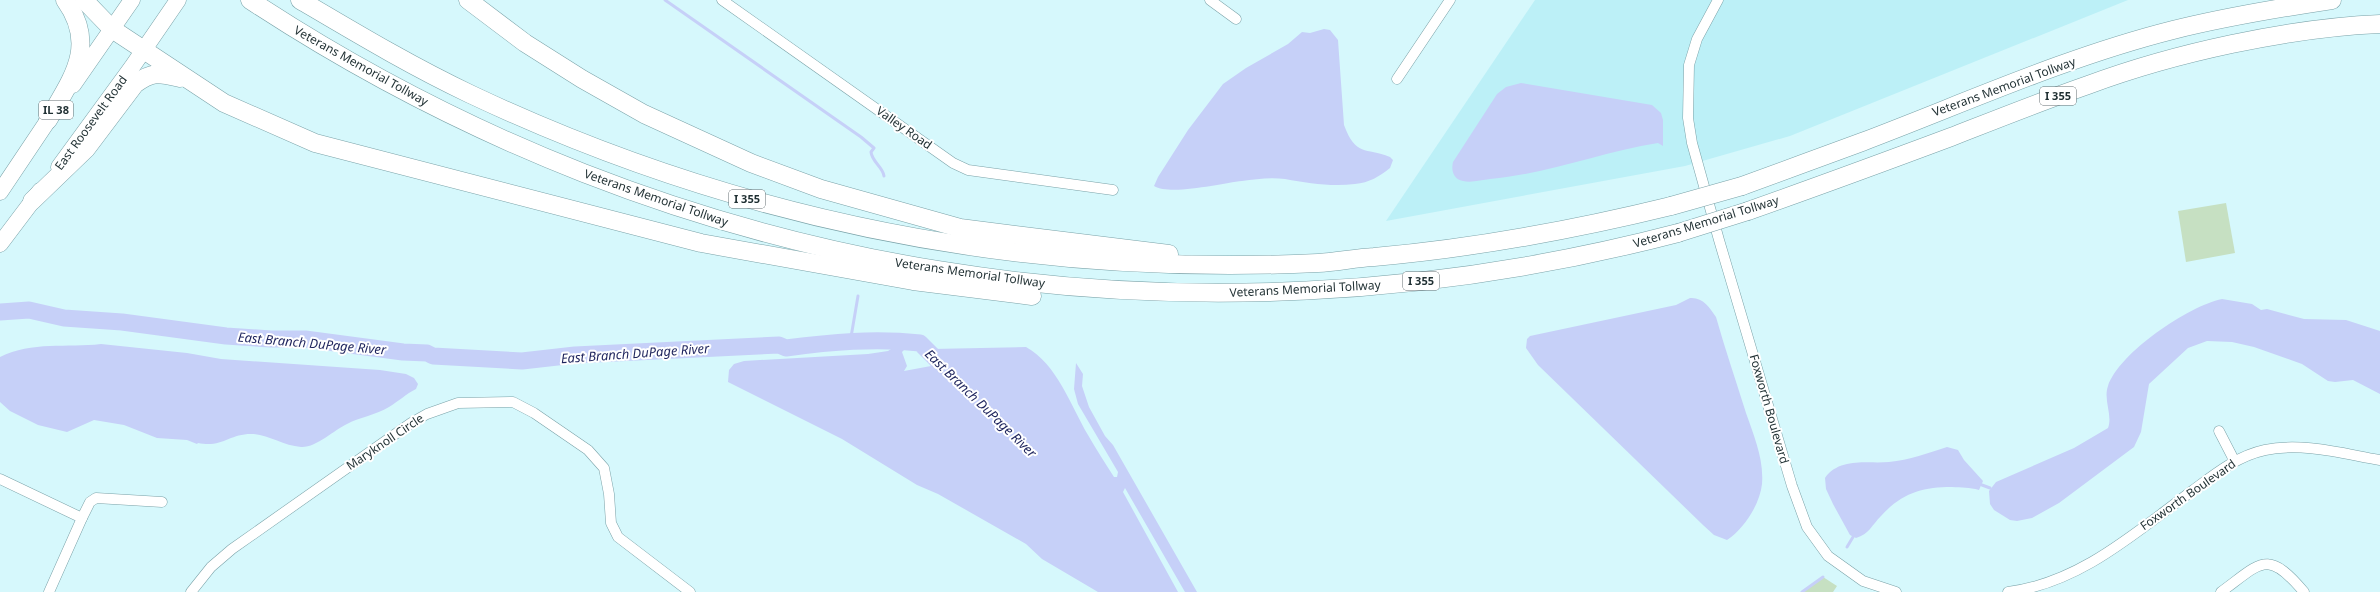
<svg xmlns="http://www.w3.org/2000/svg" width="2380" height="592" font-family="'Noto Sans',sans-serif">
<style>
.built{fill:#bcf0f7}
.green{fill:#c6e0c2}
.water{fill:#c6d0f8;fill-rule:evenodd}
.lines{fill:none;stroke-linecap:round;stroke-linejoin:round}
.stream{stroke:#c6d0f8;stroke-width:3}
.river{stroke:#c6d0f8;stroke-width:17}
.minor-casing{stroke:#7aa2a8;stroke-width:11}
.primary-casing{stroke:#7aa2a8;stroke-width:17}
.motorway-casing{stroke:#7aa2a8;stroke-width:19}
.minor{stroke:#fff;stroke-width:10}
.primary{stroke:#fff;stroke-width:16}
.motorway{stroke:#fff;stroke-width:18}
.motorway-bridge-casing{stroke:#7aa2a8;stroke-width:19;stroke-linecap:butt}
.motorway-bridge{stroke:#fff;stroke-width:18}
.labels{text-anchor:middle;stroke-width:4;stroke-linejoin:round;paint-order:stroke}
.shield{fill:#fff;stroke:#626d70;stroke-width:1}
.shield-label{font-size:11px;font-weight:bold;fill:#1f2f32}
.street-label{font-size:12px;fill:#1f2f32;stroke:#fff}
.water-label{font-size:13px;font-style:italic;fill:#1e245d;stroke:#fff}
</style>
<rect width="100%" height="100%" fill="#d6f8fc"/>
<path class="built" d="M 1535,0 L 2128,0 L 1790,136 L 1685,166 L 1386,221 Z"/>
<g class="green">
<path d="M 2226,203 L 2235,253 L 2186,262 L 2178,211 Z"/>
<path d="M 1823,577 L 1837,586 L 1833,592 L 1802,592 Z"/>
</g>
<g class="water">
<path d="M 1324,29 L 1330,30 L 1338,40 L 1344,125 C 1356,157 1365,147 1390,157 L 1393,160 L 1390,168 C 1380,176 1369,183 1355,184 C 1331,187 1308,183 1285,179 C 1271,177 1256,179 1242,181 C 1222,183 1171,196 1154,186 L 1158,177 L 1188,130 L 1223,84 L 1246,68 L 1288,44 L 1302,32 L 1310,33 Z"/>
<path d="M 1521,83 L 1652,105 L 1661,113 L 1663,120 L 1663,146 L 1658,143 C 1601,152 1548,174 1490,179 C 1482,180 1471,183 1463,181 C 1453,179 1451,170 1453,162 L 1497,94 L 1506,87 Z"/>
<path d="M 1690,298 C 1703,297 1709,307 1716,317 C 1725,349 1736,381 1746,413 C 1754,436 1764,459 1762,484 C 1760,504 1744,529 1727,540 L 1714,535 L 1703,525 L 1538,365 L 1526,348 L 1527,339 L 1530,336 L 1676,305 Z"/>
<path d="M 2222,299 L 2252,304 L 2261,310 L 2267,309 L 2304,319 L 2346,320 L 2380,331 L 2380,394 L 2353,380 L 2335,382 L 2328,381 L 2302,364 L 2254,347 L 2232,342 L 2207,341 L 2188,348 L 2149,384 L 2141,432 L 2134,447 L 2059,503 L 2032,518 L 2017,521 L 2010,520 L 1994,510 L 1990,504 L 1989,491 L 1996,482 L 2074,448 L 2108,428 C 2113,415 2103,400 2108,386 C 2119,353 2188,306 2222,299 Z"/>
<path d="M 910,337 L 920,346 L 932,349 L 1026,347 C 1057,364 1071,406 1088,435 C 1096,449 1105,463 1114,477 L 1117,477 L 1118,472 L 1078,404 L 1074,389 L 1076,363 L 1083,374 L 1082,386 L 1089,407 L 1105,436 L 1113,445 L 1197,592 L 1185,592 L 1125,488 L 1123,492 L 1178,592 L 1098,592 L 1042,559 L 1026,544 L 938,494 L 917,485 L 842,439 L 728,382 L 729,370 L 734,364 L 744,361 L 868,354 L 888,351 ZM 906,348 C 916,349 929,356 931,366 L 904,371 L 907,366 L 902,352 Z"/>
<path d="M 101,344 L 187,353 L 221,359 L 380,370 L 406,374 L 414,378 L 418,384 L 416,389 C 406,394 399,401 389,407 C 376,415 360,417 347,424 C 334,430 316,448 301,447 C 283,446 268,434 251,434 C 229,434 222,448 198,443 L 197,444 L 187,440 L 157,438 L 124,425 L 94,420 L 67,432 L 38,425 L 10,411 L 0,402 L 0,357 C 32,341 67,348 101,344 Z"/>
<path d="M 1947,447 L 1958,450 L 1964,460 L 1983,481 L 1979,490 C 1969,487 1962,488 1952,487 C 1922,487 1902,493 1881,516 C 1872,525 1869,534 1856,538 L 1850,535 L 1833,504 L 1826,489 L 1825,478 C 1840,457 1868,464 1889,462 C 1909,460 1929,453 1947,447 Z"/>
</g>
<g class="lines">
<g class="stream">
<path d="M 665,0 L 861,137 L 874,148 L 871,152 C 872,162 883,167 884,176"/>
<path d="M 850,343 L 858,296"/>
<path d="M 1982,485 L 1990,488"/>
<path d="M 1847,547 L 1853,537"/>
<path d="M 1802,592 L 1823,577"/>
</g>
<path class="river" d="M 0,312 L 29,310 L 64,318 L 122,322 L 226,336 L 271,339 L 305,339 L 403,352 L 427,353 L 433,356 L 522,361 L 575,355 L 779,345 L 786,348 C 831,342 875,338 920,343 L 938,361"/>
<g class="minor-casing">
<g id="minor">
<path d="M 722,0 L 953,163 L 968,170 L 1113,190"/>
<path d="M 1210,0 L 1236,19"/>
<path d="M 1718,0 L 1697,39 L 1689,65 L 1688,118 L 1692,143 L 1719,240 L 1792,486 L 1807,527 L 1828,556 L 1863,581 L 1896,592"/>
<path d="M 1397,79 L 1450,0"/>
<path d="M 2219,431 L 2234,460"/>
<path d="M 0,479 L 82,518 L 49,592"/>
<path d="M 82,518 L 90,502 L 96,498 L 162,502"/>
<path d="M 191,592 L 211,567 L 232,549 L 411,423 L 427,414 L 458,403 L 513,402 L 534,413 L 588,450 L 604,468 L 609,494 L 611,523 L 618,537 L 690,592"/>
<path d="M 2008,592 C 2080,583 2136,532 2192,491 C 2215,474 2237,456 2265,450 C 2302,442 2344,454 2380,460"/>
<path d="M 2221,592 C 2261,563 2267,548 2304,592"/>
</g>
</g>
<g class="primary-casing">
<g id="primary">
<path d="M 73,85 L 132,0"/>
<path d="M 59,167 L 132,67 L 178,0"/>
<path d="M 0,192 L 55,110"/>
<path d="M 0,244 L 40,191"/>
</g>
</g>
<g class="motorway-casing">
<g id="motorway">
<path d="M 84,0 L 112,29 L 224,103 L 315,143 L 701,243 L 913,281 L 1032,296"/>
<path d="M 250,0 C 677,281 1184,362 1678,233"/>
<path d="M 300,0 C 356,33 411,66 470,94 C 737,220 1022,277 1318,263 C 1337,262 1355,258 1374,257 C 1475,248 1573,230 1671,206"/>
<path d="M 468,0 L 525,43 L 582,79 L 644,114 L 751,163 L 821,189 L 960,228 L 1169,254"/>
<path d="M 48,120 C 72,78 98,46 65,0"/>
<path d="M 1742,186 C 1782,171 1822,157 1862,142 C 1965,103 2066,57 2173,30 C 2225,17 2279,8 2332,0"/>
<path d="M 32,201 L 86,149 L 135,84 C 153,71 159,73 180,78"/>
<path d="M 1748,211 C 1816,187 1884,162 1951,137 C 1997,119 2042,101 2088,85 C 2174,53 2288,28 2380,24"/>
</g>
</g>
<use href="#minor" class="minor"/>
<use href="#primary" class="primary"/>
<use href="#motorway" class="motorway"/>
<g class="motorway-bridge-casing">
<g id="motorway-bridge">
<path d="M 1671,206 L 1742,186"/>
<path d="M 1678,233 L 1748,211"/>
</g>
</g>
<use href="#motorway-bridge" class="motorway-bridge"/>
</g>
<g class="labels">
<g class="shield">
<rect x="2040" y="87" width="36" height="18" rx="3"/>
<rect x="39" y="101" width="34" height="18" rx="3"/>
<rect x="729" y="190" width="36" height="18" rx="3"/>
<rect x="1403" y="272" width="36" height="18" rx="3"/>
</g>
<g class="shield-label">
<text x="2058" y="100">I 355</text>
<text x="56" y="114">IL 38</text>
<text x="747" y="203">I 355</text>
<text x="1421" y="285">I 355</text>
</g>
<g class="street-label">
<text transform="translate(361 66) rotate(29)" y="4">Veterans Memorial Tollway</text>
<text transform="translate(2004 87) rotate(-20)" y="4">Veterans Memorial Tollway</text>
<text transform="translate(91 123) rotate(-54)" y="4">East Roosevelt Road</text>
<text transform="translate(904 128) rotate(35)" y="4">Valley Road</text>
<text transform="translate(656 198) rotate(19)" y="4">Veterans Memorial Tollway</text>
<text transform="translate(1706 222) rotate(-17)" y="4">Veterans Memorial Tollway</text>
<text transform="translate(970 273) rotate(8)" y="4">Veterans Memorial Tollway</text>
<text transform="translate(1305 289) rotate(-3)" y="4">Veterans Memorial Tollway</text>
<text transform="translate(1769 409) rotate(74)" y="4">Foxworth Boulevard</text>
<text transform="translate(385 442) rotate(-34)" y="4">Maryknoll Circle</text>
<text transform="translate(2188 495) rotate(-35)" y="4">Foxworth Boulevard</text>
</g>
<g class="water-label">
<text transform="translate(312 343) rotate(5)" y="5">East Branch DuPage River</text>
<text transform="translate(635 353) rotate(-4)" y="5">East Branch DuPage River</text>
<text transform="translate(981 403) rotate(44)" y="5">East Branch DuPage River</text>
</g>
</g>
</svg>
